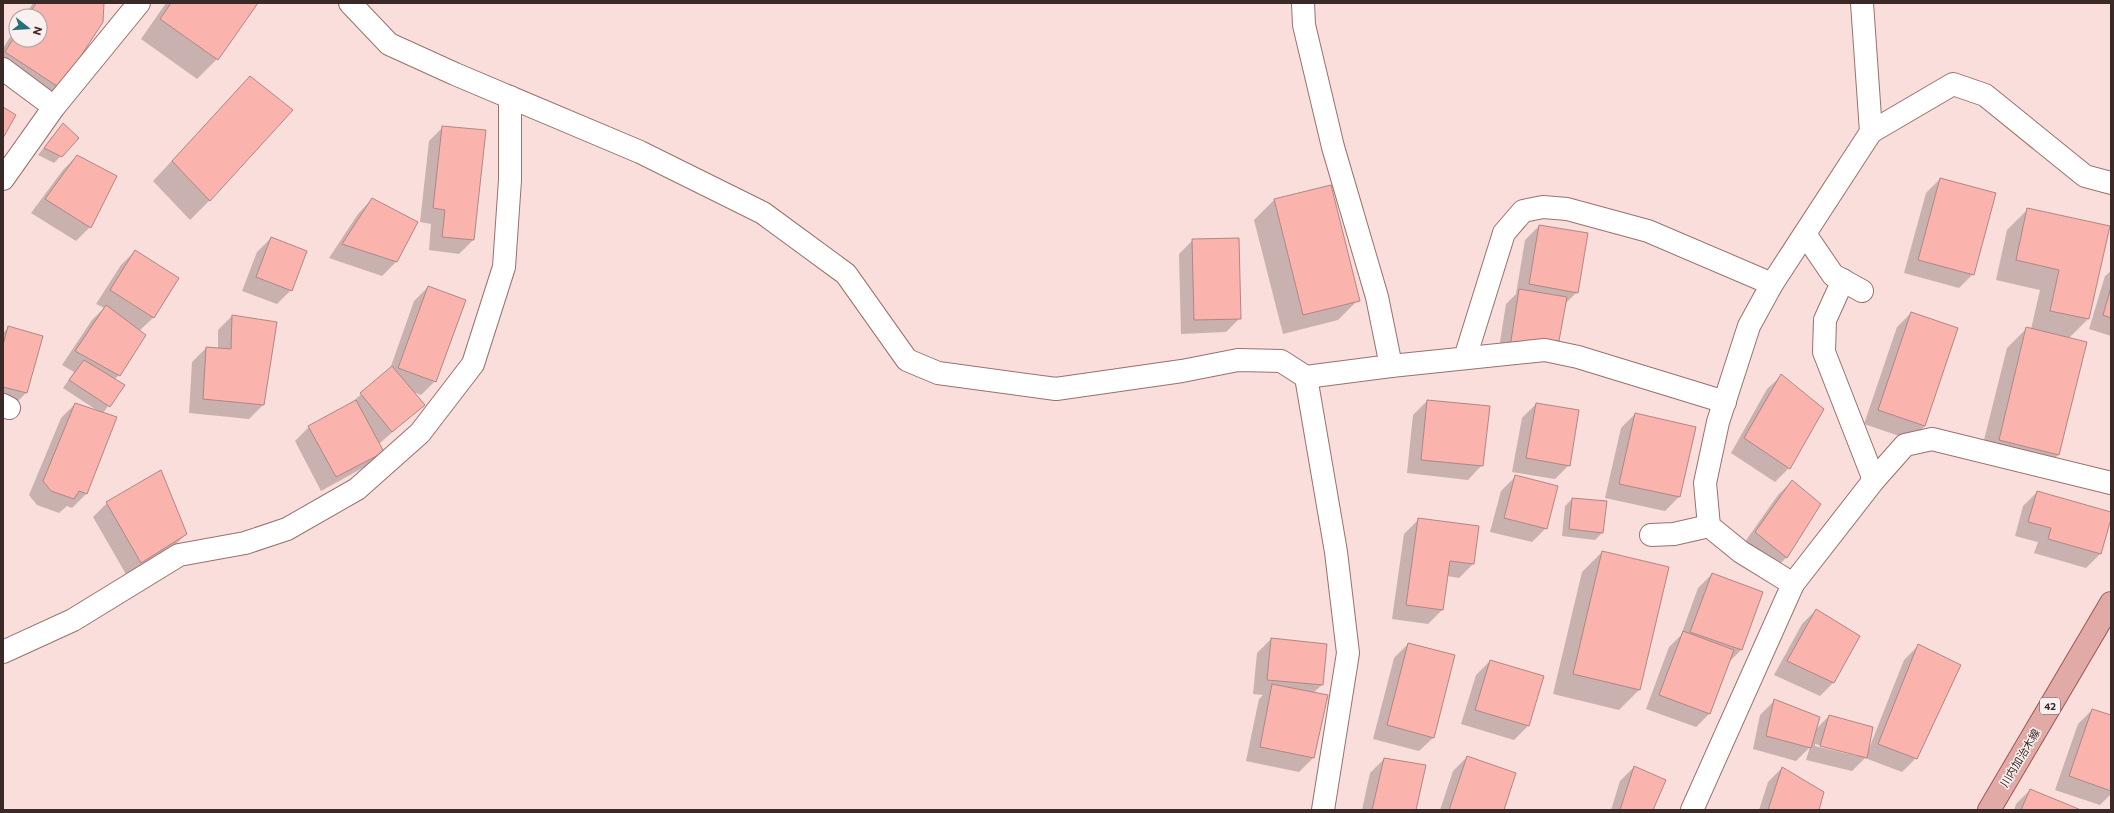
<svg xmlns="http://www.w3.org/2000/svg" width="2114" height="813" font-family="Commissioner,'Noto Sans JP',sans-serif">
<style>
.shadow{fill:#0003;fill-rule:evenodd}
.building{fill:#fab3ad;stroke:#b08783}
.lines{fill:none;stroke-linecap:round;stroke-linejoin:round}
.minor-casing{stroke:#99716d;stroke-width:24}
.primary-casing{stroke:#9b5853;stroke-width:24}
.minor{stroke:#fff;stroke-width:22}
.primary{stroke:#e2aaa6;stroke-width:22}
.labels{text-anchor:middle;stroke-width:3;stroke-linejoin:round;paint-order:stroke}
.shield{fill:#faf0ef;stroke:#746563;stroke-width:1}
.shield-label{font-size:10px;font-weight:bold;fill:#3a2927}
.street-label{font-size:11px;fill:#3a2927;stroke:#faf0ef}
</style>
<rect width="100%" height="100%" fill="#fadedb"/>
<g class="shadow">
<path d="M 33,3 L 103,3 L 59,87 L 45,101 L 3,74 L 3,48 L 16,28 L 16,40 L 40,40 L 40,16 L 24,16 Z"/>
<path d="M 166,3 L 257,3 L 217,59 L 197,79 L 141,39 Z"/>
<path d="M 250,77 L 210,200 L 190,220 L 153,181 Z"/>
<path d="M 63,124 L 61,156 L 54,163 L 38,155 Z"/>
<path d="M 443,127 L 473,240 L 459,254 L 429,250 L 431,224 L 420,222 L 429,141 Z"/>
<path d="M 77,156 L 116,177 L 90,227 L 76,241 L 31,213 L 63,170 Z"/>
<path d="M 1940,179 L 1973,274 L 1959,288 L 1904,273 L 1926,193 Z"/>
<path d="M 372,199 L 396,262 L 382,276 L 329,258 L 358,214 Z"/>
<path d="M 1274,200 L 1358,300 L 1338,320 L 1283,334 L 1254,220 Z"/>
<path d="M 2027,210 L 2088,319 L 2069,338 L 2058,455 L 2038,475 L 1979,460 L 2007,348 L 2027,328 L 2031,329 L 2040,290 L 1996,280 L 2007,230 Z"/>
<path d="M 1539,226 L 1577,292 L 1564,305 L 1558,341 L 1544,355 L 1497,361 L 1506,304 L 1516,294 L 1525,240 Z"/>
<path d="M 271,238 L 291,290 L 277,304 L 242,291 L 257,252 Z"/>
<path d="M 1193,240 L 1240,318 L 1226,332 L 1181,334 L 1179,254 Z"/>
<path d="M 135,251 L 154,317 L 139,331 L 119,375 L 114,380 L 123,386 L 103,413 L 116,417 L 86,494 L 72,508 L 67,506 L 59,513 L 37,505 L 29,495 L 61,418 L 75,404 L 98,411 L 63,388 L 74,372 L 62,365 L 92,320 L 104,308 L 96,304 L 121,265 Z"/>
<path d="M 2111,271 L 2111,336 L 2089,329 L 2105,276 Z"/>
<path d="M 428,287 L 435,381 L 421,395 L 413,392 L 423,405 L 379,444 L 382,451 L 368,465 L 321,491 L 295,441 L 309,427 L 350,404 L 390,369 L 414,301 Z"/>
<path d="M 1911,313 L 1925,426 L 1911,440 L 1864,424 L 1897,327 Z"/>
<path d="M 232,316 L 263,405 L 249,419 L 189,413 L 192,362 L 206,348 L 218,349 L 218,330 Z"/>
<path d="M 8,328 L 26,393 L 12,407 L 3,404 L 3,333 Z"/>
<path d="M 1781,376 L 1823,409 L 1789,468 L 1775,482 L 1731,453 L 1767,389 Z"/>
<path d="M 1427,401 L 1482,465 L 1468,480 L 1407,473 L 1413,415 Z"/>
<path d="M 1536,404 L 1569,465 L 1555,479 L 1512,472 L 1522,418 Z"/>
<path d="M 1635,414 L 1695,427 L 1679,497 L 1665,511 L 1605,498 L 1621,428 Z"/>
<path d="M 1515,477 L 1546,528 L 1532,542 L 1490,532 L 1501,491 Z"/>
<path d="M 1792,481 L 1820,504 L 1786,558 L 1772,571 L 1742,546 L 1778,495 Z"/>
<path d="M 2037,492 L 2111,513 L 2100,554 L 2086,568 L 2034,553 L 2038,542 L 2015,536 L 2023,506 Z"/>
<path d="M 1572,499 L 1602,533 L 1595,540 L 1562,536 L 1565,506 Z"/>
<path d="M 107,503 L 186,534 L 172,548 L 127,576 L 93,517 Z"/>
<path d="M 1418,520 L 1473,564 L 1459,578 L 1447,576 L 1442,610 L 1428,624 L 1392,619 L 1404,534 Z"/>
<path d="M 1602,552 L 1668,568 L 1639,690 L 1619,710 L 1553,694 L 1582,572 Z"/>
<path d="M 1712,574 L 1762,592 L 1741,650 L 1728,663 L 1710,713 L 1696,727 L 1646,709 L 1669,647 L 1681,635 L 1698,588 Z"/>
<path d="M 1816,610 L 1834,682 L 1820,696 L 1774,675 L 1802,624 Z"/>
<path d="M 1271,639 L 1322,685 L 1313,693 L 1313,758 L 1299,772 L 1246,761 L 1259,699 L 1263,695 L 1253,694 L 1257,653 Z"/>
<path d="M 1408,644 L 1434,737 L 1419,751 L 1373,739 L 1394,658 Z"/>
<path d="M 1918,646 L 1916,758 L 1902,772 L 1865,758 L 1852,771 L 1806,760 L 1810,747 L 1796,761 L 1753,749 L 1760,715 L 1774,701 L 1815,730 L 1829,716 L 1868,751 L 1904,660 ZM 1815,744 L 1857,754 L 1857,756 L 1815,746 Z"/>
<path d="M 1490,661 L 1543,677 L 1528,726 L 1514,740 L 1461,724 L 1476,675 Z"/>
<path d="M 2092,710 L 2111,717 L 2111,794 L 2100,805 L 2055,790 L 2078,724 Z"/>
<path d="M 1467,757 L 1503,810 L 1440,810 L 1453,771 Z"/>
<path d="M 1384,759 L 1415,810 L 1362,810 L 1370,773 Z"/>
<path d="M 1634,767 L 1652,810 L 1611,810 L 1620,781 Z"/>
<path d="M 1782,768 L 1818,810 L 1759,810 L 1768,782 Z"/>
<path d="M 2030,790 L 2079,810 L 2014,810 L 2016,804 Z"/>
</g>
<g class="building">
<path d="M 36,3 L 104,3 L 103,22 L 60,88 L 5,52 L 16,34 L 16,40 L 40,40 L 40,16 L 28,16 Z"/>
<path d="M 171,3 L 258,3 L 218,60 L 160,19 Z"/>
<path d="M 250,76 L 293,110 L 210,201 L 172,161 Z"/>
<path d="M 3,107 L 16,115 L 3,138 Z"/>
<path d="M 63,123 L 79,138 L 62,157 L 44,148 Z"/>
<path d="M 442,126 L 486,130 L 474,240 L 442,237 L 445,210 L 433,208 Z"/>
<path d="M 77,155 L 117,176 L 91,228 L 45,199 Z"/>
<path d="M 1940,178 L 1996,193 L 1974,275 L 1918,260 Z"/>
<path d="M 1331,185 L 1360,301 L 1303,315 L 1274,199 Z"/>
<path d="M 372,198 L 418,222 L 397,262 L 342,244 Z"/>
<path d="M 2027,208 L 2110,226 L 2089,319 L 2050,311 L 2059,270 L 2016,260 Z"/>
<path d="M 1539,225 L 1588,233 L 1578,293 L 1529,284 Z"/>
<path d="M 271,237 L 307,251 L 292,291 L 256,277 Z"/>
<path d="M 1239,238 L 1241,319 L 1194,320 L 1192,239 Z"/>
<path d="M 135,250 L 179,278 L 154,318 L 110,290 Z"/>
<path d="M 428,286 L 466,300 L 436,382 L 398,368 Z"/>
<path d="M 2111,287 L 2111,318 L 2103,315 Z"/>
<path d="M 1519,289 L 1567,297 L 1559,341 L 1510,347 Z"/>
<path d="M 106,305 L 146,335 L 120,376 L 75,351 Z"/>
<path d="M 1911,312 L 1958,328 L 1925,426 L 1878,410 Z"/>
<path d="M 232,315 L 277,322 L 264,405 L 203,399 L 206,347 L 231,349 Z"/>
<path d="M 8,326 L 43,336 L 27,393 L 3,387 L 3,345 Z"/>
<path d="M 2026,327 L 2087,342 L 2059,455 L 1999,440 Z"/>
<path d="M 84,360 L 125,385 L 110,407 L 69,380 Z"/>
<path d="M 392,366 L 425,405 L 392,432 L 360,393 Z"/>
<path d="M 1781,374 L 1824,409 L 1790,469 L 1744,438 Z"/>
<path d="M 356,400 L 384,452 L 336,477 L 308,426 Z"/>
<path d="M 1427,400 L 1490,406 L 1483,466 L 1421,460 Z"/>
<path d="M 75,403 L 117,417 L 87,494 L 79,491 L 74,499 L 51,491 L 43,481 Z"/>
<path d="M 1536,403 L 1579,410 L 1570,466 L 1526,458 Z"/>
<path d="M 1635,413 L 1696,427 L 1680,497 L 1619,484 Z"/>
<path d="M 161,470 L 187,534 L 141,563 L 106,502 Z"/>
<path d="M 1515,475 L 1558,486 L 1547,529 L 1504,518 Z"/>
<path d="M 1792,480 L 1821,504 L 1787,558 L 1755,532 Z"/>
<path d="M 2037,491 L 2111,512 L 2111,519 L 2101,554 L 2048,539 L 2051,528 L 2028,522 Z"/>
<path d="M 1572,498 L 1607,501 L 1603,533 L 1569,529 Z"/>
<path d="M 1418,518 L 1479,526 L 1474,564 L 1450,561 L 1443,610 L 1406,605 Z"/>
<path d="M 1602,551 L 1669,567 L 1640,690 L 1573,674 Z"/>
<path d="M 1712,573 L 1763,592 L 1742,650 L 1690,632 Z"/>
<path d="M 1816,609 L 1860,636 L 1834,683 L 1787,661 Z"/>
<path d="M 1683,631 L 1734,650 L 1710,714 L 1659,695 Z"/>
<path d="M 1271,638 L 1327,644 L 1323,685 L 1267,680 Z"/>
<path d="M 1408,643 L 1455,655 L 1434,738 L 1387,725 Z"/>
<path d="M 1918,644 L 1961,665 L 1917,759 L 1878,744 Z"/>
<path d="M 1490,660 L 1544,676 L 1529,726 L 1475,710 Z"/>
<path d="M 1272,684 L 1328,695 L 1314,758 L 1260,747 Z"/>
<path d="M 1774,699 L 1820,717 L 1811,748 L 1766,736 Z"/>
<path d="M 2092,709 L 2111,715 L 2111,791 L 2069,776 Z"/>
<path d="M 1829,715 L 1873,727 L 1867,758 L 1820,746 Z"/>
<path d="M 1467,756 L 1516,773 L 1504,810 L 1449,810 Z"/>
<path d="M 1384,758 L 1426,765 L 1416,810 L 1372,810 Z"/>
<path d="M 1634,766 L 1666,780 L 1653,810 L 1620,810 Z"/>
<path d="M 1782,767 L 1824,792 L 1819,810 L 1768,810 Z"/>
<path d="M 2030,789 L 2081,810 L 2021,810 Z"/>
</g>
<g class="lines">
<g class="minor-casing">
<g id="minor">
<path d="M 350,3 L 389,44 L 455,74 L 640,152 L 763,213 L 846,274 L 907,360 L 938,373 L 1056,389 L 1182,371 L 1238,360 L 1281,361 L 1306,377 L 1391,366 L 1377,297 L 1333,147 L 1304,25 L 1303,3"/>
<path d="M 1862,3 L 1871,132"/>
<path d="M 3,69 L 54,107 L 139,3"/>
<path d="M 3,179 L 54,107"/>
<path d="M 1805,234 L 1833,275 L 1862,291"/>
<path d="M 1843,280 L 1825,320 L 1824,352 L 1874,480"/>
<path d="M 1465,358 L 1504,233 L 1523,211 L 1543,207 L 1567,209 L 1648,231 L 1772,284"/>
<path d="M 1391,366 L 1545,350 L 1578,357 L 1725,402"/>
<path d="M 1306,377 L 1336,552 L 1348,653 L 1323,810"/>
<path d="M 3,405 L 9,408"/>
<path d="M 1651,535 L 1674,534 L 1709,526"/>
<path d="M 1793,584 L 1741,552 L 1709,526 L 1705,483 L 1718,422 L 1749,326 L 1772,284 L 1871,132 L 1953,84 L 1985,95 L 2085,176 L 2111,183"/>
<path d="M 3,652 L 73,620 L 179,555 L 245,543 L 287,529 L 357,489 L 420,433 L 473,364 L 504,267 L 510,180 L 510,97"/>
<path d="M 1692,810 L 1793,584 L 1874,480 L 1905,445 L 1932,439 L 2111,483"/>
</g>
</g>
<g class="primary-casing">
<path id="primary" d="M 1989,810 L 2111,603"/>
</g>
<use href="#minor" class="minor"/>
<use href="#primary" class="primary"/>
</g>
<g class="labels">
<rect class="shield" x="2040" y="698" width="20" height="16" rx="3"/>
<g class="shield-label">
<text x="2050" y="710">42</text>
</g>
<g class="street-label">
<text transform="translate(2020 758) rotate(-59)" y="4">川内加治木線</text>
</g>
</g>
<rect width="2114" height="813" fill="none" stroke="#3a2927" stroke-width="8"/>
<g transform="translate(28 28) rotate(107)"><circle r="19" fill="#faf0ef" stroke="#ada09f"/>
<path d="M0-3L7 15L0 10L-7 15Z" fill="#267077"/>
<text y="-6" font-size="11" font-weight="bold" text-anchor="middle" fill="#3a2927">N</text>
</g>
</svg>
